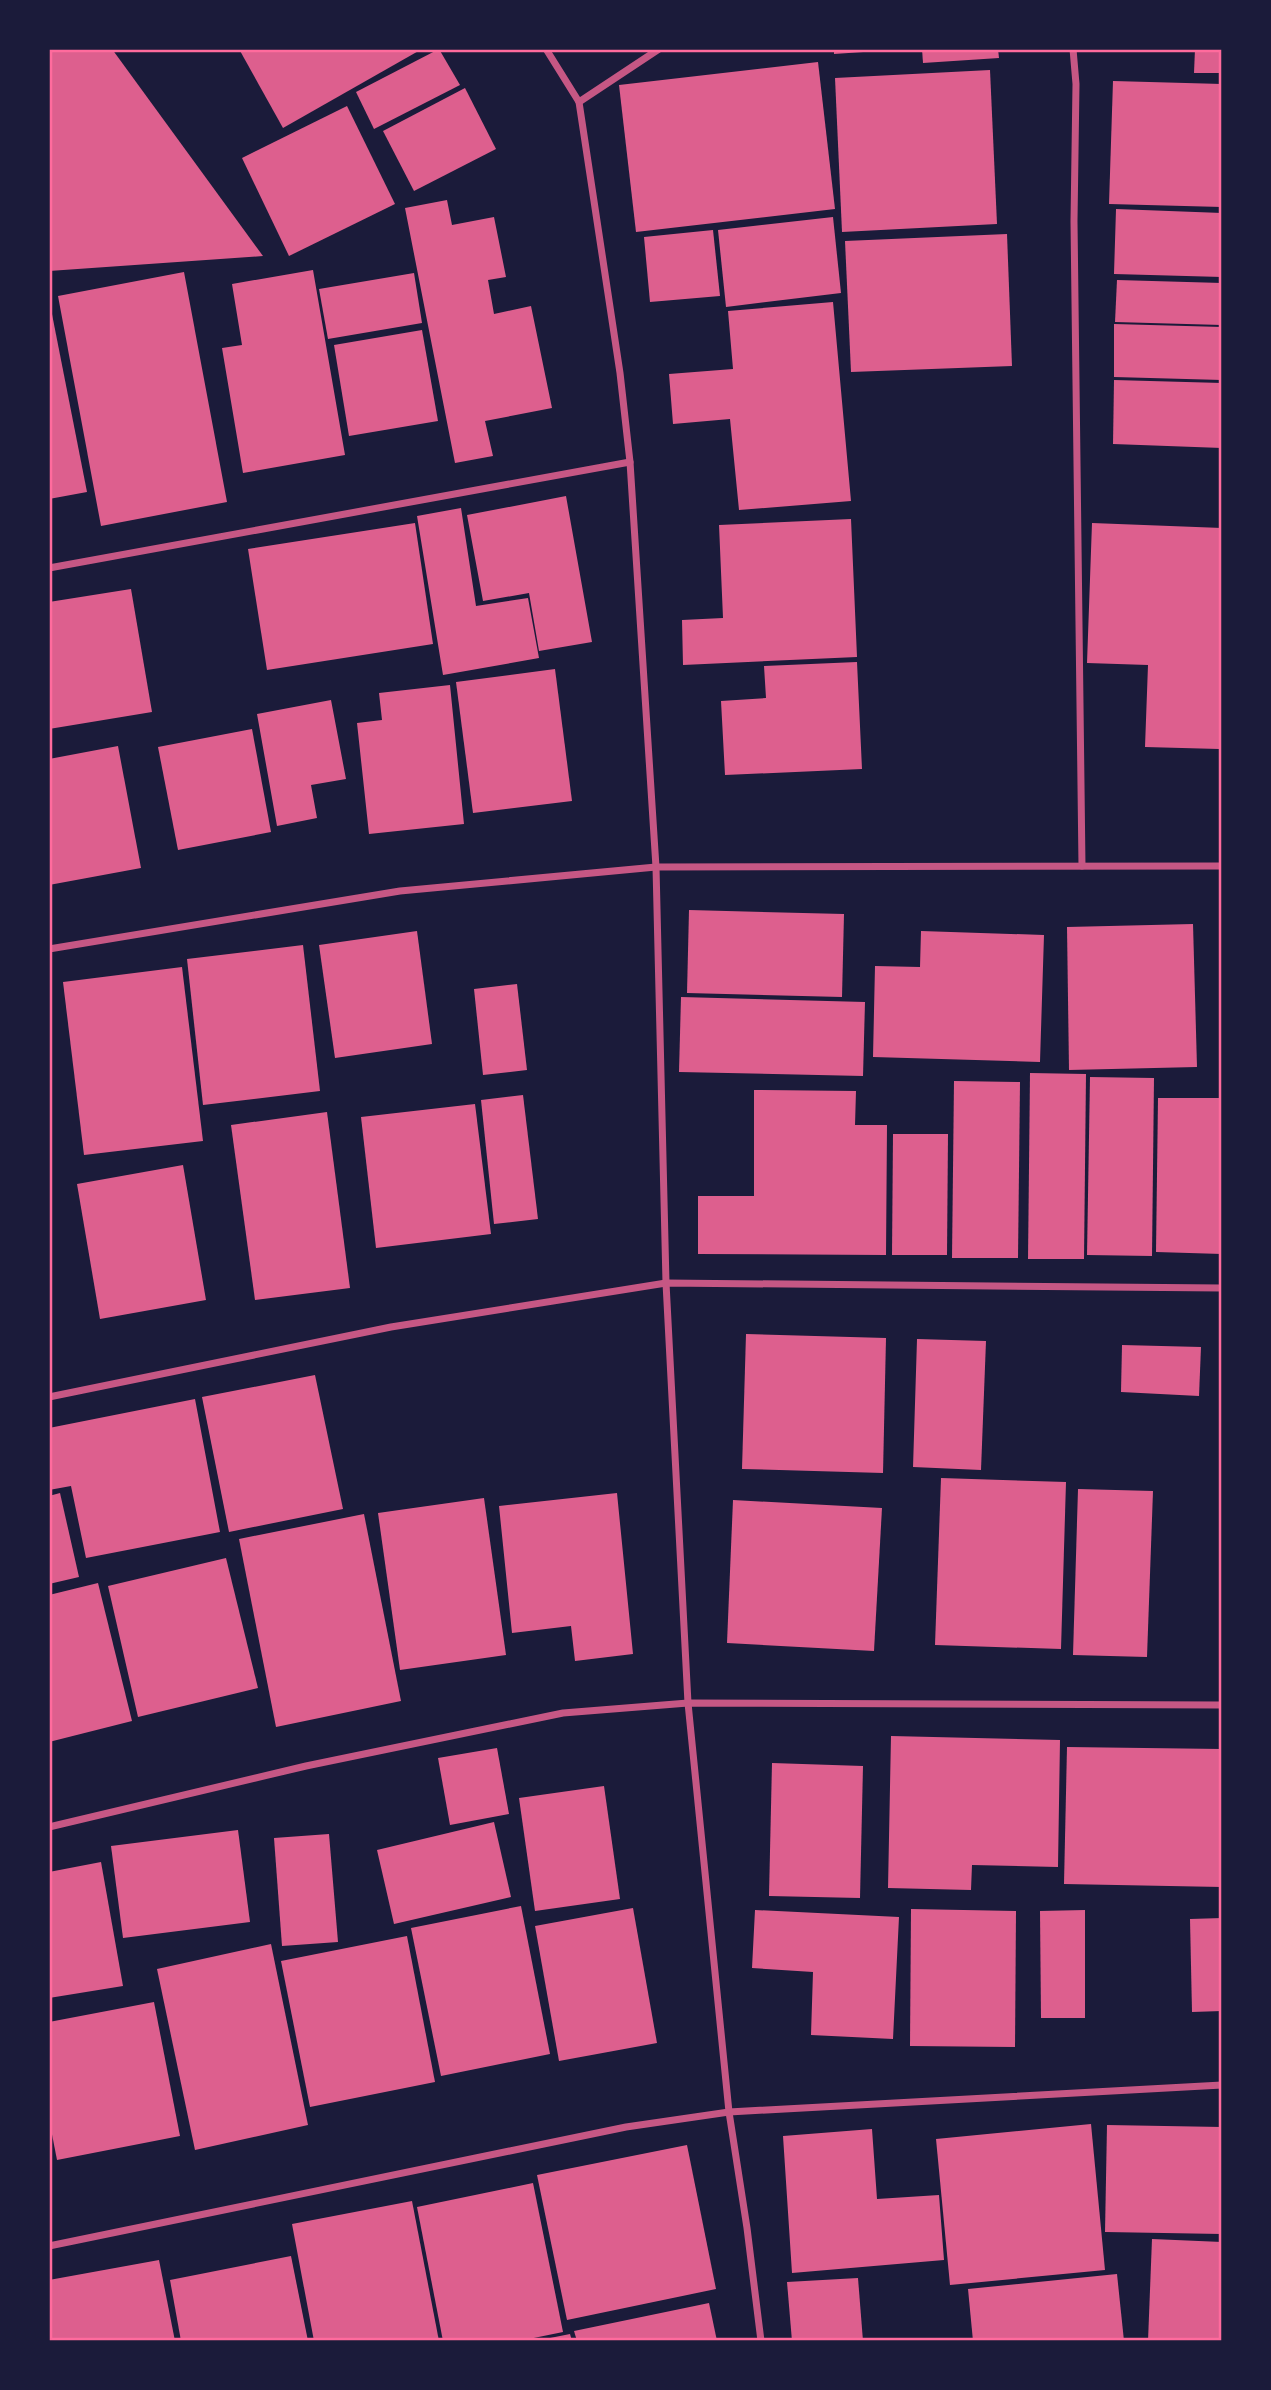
<svg xmlns="http://www.w3.org/2000/svg" width="1271" height="2390" font-family="Quicksand,sans-serif">
<style>
.building{fill:#dd5f8e}
.lines{fill:none;stroke-linecap:round;stroke-linejoin:round}
.minor{stroke:#c65784;stroke-width:7}
.neatline{fill:none;stroke:#ff6b9d;stroke-width:2.5}
</style>
<rect width="100%" height="100%" fill="#1b1b3a"/>
<g class="building">
<path d="M 49,49 L 112,49 L 263,256 L 49,271 Z"/>
<path d="M 239,49 L 422,49 L 283,128 Z"/>
<path d="M 439,49 L 460,85 L 374,129 L 356,92 Z"/>
<path d="M 834,49 L 878,49 L 878,51 L 834,54 Z"/>
<path d="M 922,49 L 998,49 L 999,58 L 923,63 Z"/>
<path d="M 1195,49 L 1222,49 L 1222,73 L 1194,73 Z"/>
<path d="M 818,62 L 835,209 L 636,232 L 619,85 Z"/>
<path d="M 990,70 L 997,224 L 842,232 L 835,78 Z"/>
<path d="M 1113,81 L 1222,84 L 1222,207 L 1109,204 Z"/>
<path d="M 465,88 L 496,149 L 414,191 L 383,131 Z"/>
<path d="M 347,106 L 395,204 L 289,256 L 242,158 Z"/>
<path d="M 447,200 L 452,225 L 494,217 L 506,277 L 488,280 L 494,314 L 531,306 L 552,408 L 485,421 L 493,456 L 455,463 L 405,208 Z"/>
<path d="M 1116,209 L 1222,213 L 1222,277 L 1114,274 Z"/>
<path d="M 833,217 L 841,293 L 726,307 L 718,230 Z"/>
<path d="M 713,230 L 720,296 L 650,302 L 644,237 Z"/>
<path d="M 1007,234 L 1012,366 L 851,372 L 845,241 Z"/>
<path d="M 313,270 L 345,455 L 243,473 L 222,348 L 242,345 L 232,284 Z"/>
<path d="M 184,272 L 227,502 L 101,526 L 58,296 Z"/>
<path d="M 414,273 L 422,323 L 328,339 L 319,289 Z"/>
<path d="M 1117,280 L 1222,283 L 1222,325 L 1115,322 Z"/>
<path d="M 833,302 L 851,501 L 739,510 L 730,419 L 673,424 L 669,374 L 733,369 L 728,311 Z"/>
<path d="M 50,304 L 87,492 L 49,499 L 49,305 Z"/>
<path d="M 1114,324 L 1222,327 L 1222,380 L 1114,377 Z"/>
<path d="M 422,330 L 438,421 L 349,436 L 334,345 Z"/>
<path d="M 1114,380 L 1222,383 L 1222,448 L 1113,444 Z"/>
<path d="M 566,496 L 592,642 L 539,651 L 529,593 L 483,601 L 467,515 Z"/>
<path d="M 461,508 L 476,606 L 528,598 L 539,658 L 443,675 L 417,516 Z"/>
<path d="M 851,519 L 857,657 L 683,665 L 682,620 L 723,618 L 719,525 Z"/>
<path d="M 415,523 L 433,644 L 267,670 L 248,549 Z"/>
<path d="M 1092,523 L 1222,528 L 1222,669 L 1219,749 L 1145,747 L 1148,665 L 1087,663 Z"/>
<path d="M 131,589 L 152,712 L 49,729 L 49,602 Z"/>
<path d="M 857,662 L 862,769 L 725,775 L 721,701 L 766,698 L 764,666 Z"/>
<path d="M 555,669 L 572,801 L 473,813 L 456,682 Z"/>
<path d="M 450,685 L 464,824 L 369,834 L 357,723 L 382,720 L 379,693 Z"/>
<path d="M 331,700 L 346,779 L 311,785 L 317,818 L 277,826 L 257,714 Z"/>
<path d="M 252,729 L 271,832 L 178,850 L 158,747 Z"/>
<path d="M 118,746 L 141,868 L 49,885 L 49,759 Z"/>
<path d="M 689,910 L 844,914 L 842,997 L 687,993 Z"/>
<path d="M 1193,924 L 1197,1067 L 1069,1070 L 1067,927 Z"/>
<path d="M 417,931 L 432,1044 L 335,1058 L 319,945 Z"/>
<path d="M 921,931 L 1044,935 L 1040,1062 L 873,1057 L 875,966 L 920,967 Z"/>
<path d="M 303,945 L 320,1091 L 203,1105 L 187,959 Z"/>
<path d="M 182,967 L 203,1141 L 84,1155 L 63,982 Z"/>
<path d="M 517,984 L 527,1070 L 483,1075 L 474,989 Z"/>
<path d="M 681,997 L 865,1002 L 863,1076 L 679,1072 Z"/>
<path d="M 1030,1073 L 1086,1074 L 1084,1259 L 1028,1259 Z"/>
<path d="M 1090,1077 L 1154,1078 L 1152,1256 L 1087,1255 Z"/>
<path d="M 954,1081 L 1020,1082 L 1018,1258 L 952,1258 Z"/>
<path d="M 754,1090 L 856,1091 L 855,1125 L 887,1125 L 886,1255 L 698,1254 L 698,1196 L 754,1196 Z"/>
<path d="M 523,1095 L 538,1219 L 494,1224 L 481,1100 Z"/>
<path d="M 1158,1098 L 1222,1098 L 1222,1254 L 1156,1252 Z"/>
<path d="M 475,1104 L 491,1234 L 376,1248 L 361,1117 Z"/>
<path d="M 327,1112 L 350,1288 L 255,1300 L 231,1125 Z"/>
<path d="M 893,1134 L 948,1134 L 947,1255 L 892,1255 Z"/>
<path d="M 183,1165 L 206,1300 L 100,1319 L 77,1184 Z"/>
<path d="M 746,1334 L 886,1338 L 883,1473 L 742,1469 Z"/>
<path d="M 917,1339 L 986,1341 L 981,1470 L 913,1467 Z"/>
<path d="M 1122,1345 L 1201,1347 L 1199,1396 L 1121,1392 Z"/>
<path d="M 315,1375 L 343,1509 L 229,1532 L 202,1397 Z"/>
<path d="M 195,1399 L 220,1532 L 86,1558 L 71,1486 L 49,1490 L 49,1428 Z"/>
<path d="M 941,1478 L 1066,1482 L 1061,1649 L 935,1645 Z"/>
<path d="M 1078,1489 L 1153,1491 L 1147,1657 L 1073,1655 Z"/>
<path d="M 60,1493 L 79,1577 L 49,1584 L 49,1496 Z"/>
<path d="M 617,1493 L 633,1654 L 575,1661 L 571,1626 L 512,1633 L 499,1506 Z"/>
<path d="M 484,1498 L 506,1655 L 400,1670 L 378,1513 Z"/>
<path d="M 733,1500 L 882,1508 L 874,1651 L 727,1643 Z"/>
<path d="M 364,1514 L 401,1701 L 276,1727 L 239,1539 Z"/>
<path d="M 226,1558 L 258,1688 L 138,1717 L 108,1586 Z"/>
<path d="M 98,1583 L 132,1721 L 49,1742 L 49,1595 Z"/>
<path d="M 891,1736 L 1060,1740 L 1058,1867 L 972,1865 L 971,1890 L 888,1888 Z"/>
<path d="M 1067,1747 L 1222,1749 L 1222,1887 L 1064,1884 Z"/>
<path d="M 497,1748 L 509,1814 L 450,1825 L 438,1758 Z"/>
<path d="M 772,1763 L 863,1766 L 860,1898 L 769,1896 Z"/>
<path d="M 604,1786 L 620,1899 L 535,1911 L 519,1798 Z"/>
<path d="M 494,1822 L 511,1897 L 394,1924 L 377,1850 Z"/>
<path d="M 238,1830 L 250,1922 L 123,1938 L 111,1846 Z"/>
<path d="M 329,1834 L 338,1942 L 282,1946 L 274,1838 Z"/>
<path d="M 101,1862 L 123,1986 L 49,1998 L 49,1872 Z"/>
<path d="M 521,1906 L 550,2054 L 441,2076 L 411,1928 Z"/>
<path d="M 633,1908 L 657,2043 L 559,2061 L 535,1926 Z"/>
<path d="M 911,1909 L 1016,1911 L 1015,2047 L 910,2046 Z"/>
<path d="M 755,1910 L 899,1917 L 893,2039 L 811,2035 L 813,1972 L 752,1968 Z"/>
<path d="M 1085,1910 L 1085,2018 L 1041,2018 L 1040,1911 Z"/>
<path d="M 1222,1918 L 1222,2011 L 1192,2012 L 1190,1919 Z"/>
<path d="M 407,1936 L 435,2082 L 310,2107 L 281,1961 Z"/>
<path d="M 271,1944 L 308,2125 L 195,2150 L 157,1969 Z"/>
<path d="M 154,2002 L 180,2136 L 57,2160 L 49,2119 L 49,2022 Z"/>
<path d="M 1091,2124 L 1105,2270 L 950,2285 L 936,2139 Z"/>
<path d="M 1107,2125 L 1222,2127 L 1222,2234 L 1105,2232 Z"/>
<path d="M 872,2129 L 877,2199 L 939,2195 L 944,2260 L 792,2273 L 783,2136 Z"/>
<path d="M 687,2145 L 716,2289 L 567,2320 L 537,2175 Z"/>
<path d="M 533,2183 L 563,2332 L 519,2341 L 443,2341 L 417,2207 Z"/>
<path d="M 412,2201 L 439,2341 L 314,2341 L 292,2224 Z"/>
<path d="M 1152,2239 L 1222,2242 L 1222,2341 L 1148,2341 Z"/>
<path d="M 291,2256 L 308,2341 L 181,2341 L 170,2280 Z"/>
<path d="M 159,2260 L 175,2341 L 52,2341 L 49,2326 L 49,2280 Z"/>
<path d="M 1117,2274 L 1124,2341 L 973,2341 L 968,2289 Z"/>
<path d="M 858,2278 L 863,2341 L 792,2341 L 787,2282 Z"/>
<path d="M 709,2303 L 717,2341 L 577,2341 L 574,2331 Z"/>
<path d="M 570,2334 L 572,2341 L 540,2341 L 540,2340 Z"/>
</g>
<g class="lines">
<g class="minor">
<path d="M 546,49 L 579,102 L 620,373 L 630,462 L 656,867 L 666,1283 L 688,1703 L 729,2112 L 747,2228 L 761,2341"/>
<path d="M 1073,49 L 1076,84 L 1074,221 L 1082,866"/>
<path d="M 579,102 L 659,49"/>
<path d="M 49,568 L 630,462"/>
<path d="M 49,949 L 400,891 L 656,867 L 1222,866"/>
<path d="M 49,1397 L 391,1327 L 666,1283 L 1222,1288"/>
<path d="M 49,1827 L 306,1766 L 563,1713 L 688,1703 L 1222,1705"/>
<path d="M 49,2246 L 626,2127 L 729,2112 L 1222,2085"/>
</g>
</g>
<rect width="1271" height="2390" fill="none" stroke="#1b1b3a" stroke-width="102"/>
<rect x="51" y="51" width="1169" height="2288" class="neatline"/>
</svg>
